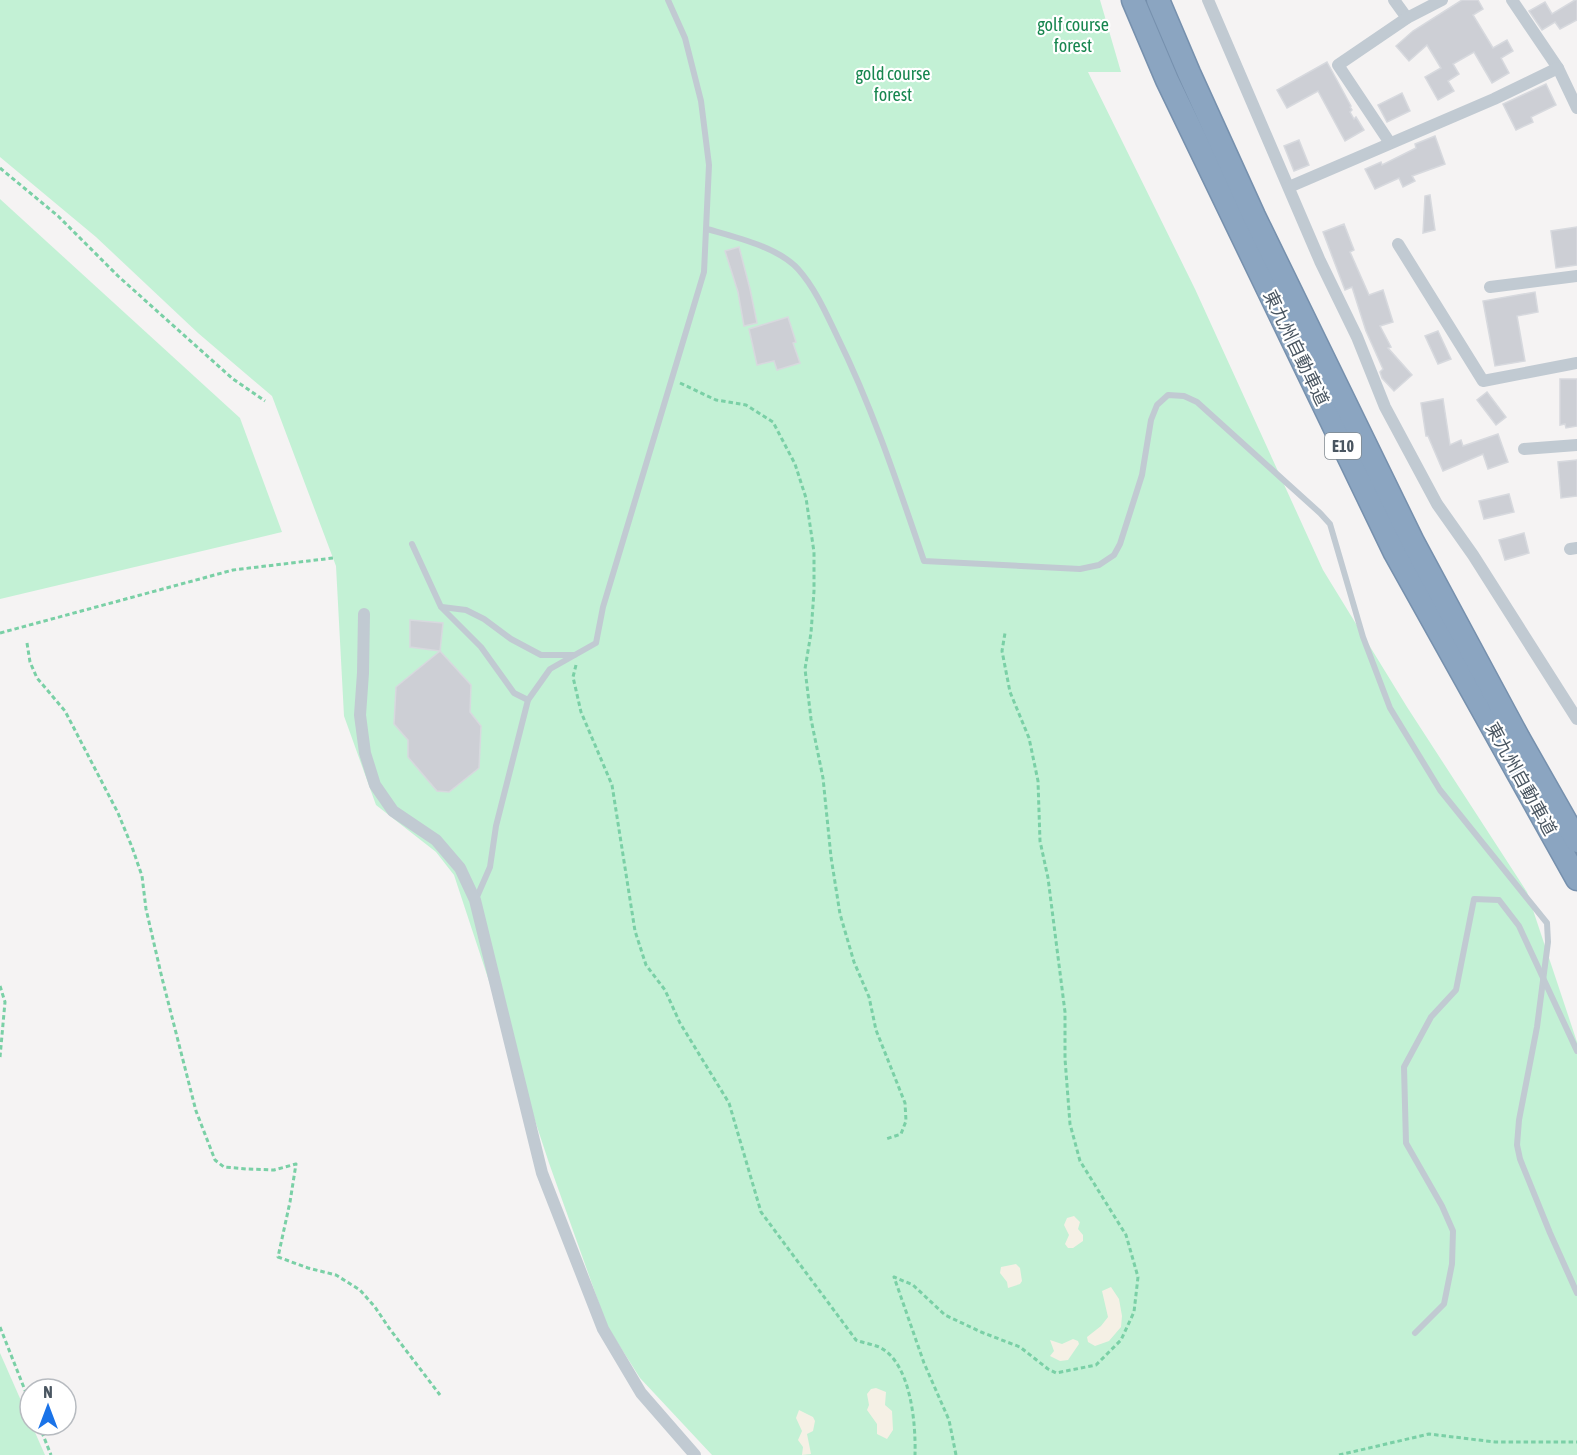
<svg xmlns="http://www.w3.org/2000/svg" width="1577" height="1455" font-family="'Asap Condensed','Noto Sans JP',sans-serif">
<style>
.green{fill:#c3f1d5}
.sand{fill:#f5f0e5}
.building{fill:#cdcfd5;stroke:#d7d9de;stroke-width:1.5}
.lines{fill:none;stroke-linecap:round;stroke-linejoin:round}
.motorway-casing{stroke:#7690ad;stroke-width:25}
.path{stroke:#7ad0a6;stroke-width:3;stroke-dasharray:4.5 3;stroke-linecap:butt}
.service{stroke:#c1cad2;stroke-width:6}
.minor{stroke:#c1cad2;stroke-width:12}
.motorway{stroke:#8ba5c1;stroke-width:22}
.labels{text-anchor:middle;stroke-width:4.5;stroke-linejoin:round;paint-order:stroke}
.shield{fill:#fff;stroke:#808990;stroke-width:1.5}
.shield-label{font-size:16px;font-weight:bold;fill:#4a5661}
.park-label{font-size:18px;fill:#17864f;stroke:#fff}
.street-label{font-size:18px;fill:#4a5661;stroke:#fff}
</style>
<rect width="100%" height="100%" fill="#f5f3f3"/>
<g class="green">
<path d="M 0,0 L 1100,0 L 1121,72 L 1088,72 L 1195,289 L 1323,570 L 1407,707 L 1527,892 L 1577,1042 L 1577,1455 L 712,1455 L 640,1378 L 607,1326 L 549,1163 L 454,875 L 436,852 L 376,805 L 344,716 L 336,566 L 272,396 L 198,333 L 96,237 L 0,157 Z"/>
<path d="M 0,199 L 240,418 L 282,532 L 0,599 Z"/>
<path d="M 0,1353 L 45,1455 L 0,1455 Z"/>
</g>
<g class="sand">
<path d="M 1074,1216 L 1080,1222 L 1078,1229 L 1083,1235 L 1083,1241 L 1073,1248 L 1068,1248 L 1065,1244 L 1069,1235 L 1064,1225 L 1067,1218 Z"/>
<path d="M 1011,1265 L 1016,1264 L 1020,1268 L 1022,1281 L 1020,1284 L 1008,1288 L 1007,1282 L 1000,1273 L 1001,1267 Z"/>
<path d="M 1111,1287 L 1119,1299 L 1122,1316 L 1121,1327 L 1109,1341 L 1095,1346 L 1088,1342 L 1087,1337 L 1101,1326 L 1108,1317 L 1102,1291 Z"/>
<path d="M 1073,1339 L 1078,1341 L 1079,1344 L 1068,1360 L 1060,1361 L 1050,1356 L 1054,1351 L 1050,1340 L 1062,1344 Z"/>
<path d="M 876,1388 L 886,1392 L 885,1405 L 892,1411 L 893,1430 L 887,1439 L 877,1434 L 877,1424 L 867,1410 L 869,1405 L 867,1394 L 871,1389 Z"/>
<path d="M 799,1410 L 813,1417 L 815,1421 L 813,1431 L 807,1434 L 811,1454 L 802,1455 L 803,1447 L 798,1440 L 802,1431 L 796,1418 Z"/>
</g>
<g class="building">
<path d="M 1462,0 L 1478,0 L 1483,9 L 1473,15 L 1493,48 L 1507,40 L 1513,51 L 1501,58 L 1509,73 L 1492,83 L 1474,52 L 1453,64 L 1459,74 L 1448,81 L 1454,91 L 1438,100 L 1425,77 L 1441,68 L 1427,45 L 1409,61 L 1396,46 L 1413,31 Z"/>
<path d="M 1575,0 L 1577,0 L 1577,20 L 1560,29 L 1555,22 L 1542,30 L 1529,11 L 1545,2 L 1552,14 Z"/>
<path d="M 1327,62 L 1351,106 L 1350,107 L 1352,110 L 1350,112 L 1354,119 L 1356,117 L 1364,130 L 1345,141 L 1318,91 L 1287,108 L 1277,90 Z"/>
<path d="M 1546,84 L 1556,105 L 1531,117 L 1533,122 L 1516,130 L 1503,104 Z"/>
<path d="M 1402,93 L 1410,111 L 1387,122 L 1378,105 Z"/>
<path d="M 1435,136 L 1445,164 L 1412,176 L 1415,181 L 1403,187 L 1399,178 L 1375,189 L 1365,169 L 1381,162 L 1382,165 L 1416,148 L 1415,144 Z"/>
<path d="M 1299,140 L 1309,165 L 1294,171 L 1284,146 Z"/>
<path d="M 1430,195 L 1435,230 L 1423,233 L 1425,196 Z"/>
<path d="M 1344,224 L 1354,250 L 1350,252 L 1369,295 L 1383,290 L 1393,322 L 1380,326 L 1391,347 L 1388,348 L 1412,375 L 1394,391 L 1382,378 L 1380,372 L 1383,369 L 1366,331 L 1352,287 L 1345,290 L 1323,232 Z"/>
<path d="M 1577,227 L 1577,265 L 1556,268 L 1551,231 Z"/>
<path d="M 739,247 L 750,289 L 757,323 L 744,326 L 738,292 L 725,251 Z"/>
<path d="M 1535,292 L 1538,312 L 1517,316 L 1525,361 L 1495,366 L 1483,301 Z"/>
<path d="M 788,317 L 796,342 L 793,343 L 800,363 L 777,370 L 774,361 L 757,365 L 749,329 Z"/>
<path d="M 1438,331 L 1451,359 L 1438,364 L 1425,336 Z"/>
<path d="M 1560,379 L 1577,379 L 1577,426 L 1566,428 L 1565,424 L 1560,425 Z"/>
<path d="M 1487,392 L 1506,417 L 1496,425 L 1477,400 Z"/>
<path d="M 1443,399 L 1450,445 L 1461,440 L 1463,446 L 1498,434 L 1508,462 L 1488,469 L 1483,454 L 1443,471 L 1428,436 L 1426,436 L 1421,403 Z"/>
<path d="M 1577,460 L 1577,496 L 1561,498 L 1558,462 Z"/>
<path d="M 1509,494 L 1514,512 L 1484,519 L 1479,501 Z"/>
<path d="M 1524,533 L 1529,553 L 1505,560 L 1499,540 Z"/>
<path d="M 410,620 L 443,623 L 440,651 L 471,685 L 470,712 L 481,726 L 479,768 L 449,792 L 437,791 L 408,757 L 408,740 L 394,724 L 396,687 L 440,651 L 410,647 Z"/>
</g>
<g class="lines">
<g class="motorway-casing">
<g id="motorway">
<path d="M 1133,0 L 1167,80 L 1395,553 L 1577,879"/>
<path d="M 1158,0 L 1189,73 L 1254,216 L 1413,542 L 1519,739 L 1577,841"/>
</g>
</g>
<g class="path">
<path d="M 0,168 L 58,216 L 118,276 L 233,379 L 265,401"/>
<path d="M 680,383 L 716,400 L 746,405 L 773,422 L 795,464 L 806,498 L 814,552 L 814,591 L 811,633 L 805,669 L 811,719 L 823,778 L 831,857 L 840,914 L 854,962 L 869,997 L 876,1030 L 905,1103 L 906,1121 L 901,1134 L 886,1139"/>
<path d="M 0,633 L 233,570 L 333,558"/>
<path d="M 27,643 L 30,662 L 37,678 L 65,711 L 118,813 L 132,847 L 142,876 L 146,909 L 162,978 L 196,1111 L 215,1160 L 224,1167 L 247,1169 L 274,1170 L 296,1164 L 290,1202 L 278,1257 L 308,1268 L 336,1275 L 360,1290 L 375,1307 L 389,1328 L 440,1395"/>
<path d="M 576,665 L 573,677 L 581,712 L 612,785 L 635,931 L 646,965 L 665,990 L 680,1023 L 729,1103 L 761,1212 L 856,1340 C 863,1343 872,1344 879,1347 C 911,1362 916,1424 915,1455"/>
<path d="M 0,986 L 5,1002 L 0,1057"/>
<path d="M 0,1327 L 30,1403"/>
<path d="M 39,1425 L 51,1455"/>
<path d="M 956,1455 L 949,1420 L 924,1363 L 894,1277 L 913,1285 L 945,1315 L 981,1332 L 1020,1347 L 1048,1369 L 1056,1373 L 1096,1365 L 1121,1340 L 1134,1312 L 1138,1277 L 1126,1235 L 1080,1161 L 1070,1124 L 1065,1059 L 1065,1012 L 1048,878 L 1040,841 L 1038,781 L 1029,738 L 1010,692 L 1002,651 L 1005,633"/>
<path d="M 1339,1455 L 1429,1434 L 1495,1442 L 1577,1442"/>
</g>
<g class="service">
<path d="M 707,229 C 735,237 778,247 798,269 C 815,288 826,313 837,336 C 873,409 898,485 924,561 L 1080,569 L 1099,565 L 1114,555 L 1120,544 L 1142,475 L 1151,420 L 1157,405 L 1168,395 L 1184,396 L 1197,402 L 1320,513 L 1330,524 L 1363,637 L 1390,708 L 1440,790 L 1547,923 L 1548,942 L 1537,1027 L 1519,1120 L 1517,1145 L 1520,1159 L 1550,1233 L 1577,1293"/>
<path d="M 412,544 L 441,607 L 481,647 L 514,693 L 528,700"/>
<path d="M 442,607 L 466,610 L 484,619 L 511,639 L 541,655 L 574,655"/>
<path d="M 476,899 L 490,867 L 496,826 L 528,700 L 550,669 L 596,643 L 603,607 L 704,272 L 709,165 L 701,101 L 685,38 L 668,0"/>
<path d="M 1415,1333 L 1444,1304 L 1452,1264 L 1453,1231 L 1442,1206 L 1406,1143 L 1404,1067 L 1431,1017 L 1456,990 L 1474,899 L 1499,900 L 1519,926 L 1577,1051"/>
</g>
<g class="minor">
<path d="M 1208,0 L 1320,261 L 1357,337 L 1385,407 L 1437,504 L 1473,555 L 1577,719"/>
<path d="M 1394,0 L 1407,18"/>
<path d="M 1512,0 L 1558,68 L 1577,108"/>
<path d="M 1390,143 L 1338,65 L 1407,18 L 1442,0"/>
<path d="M 1289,187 L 1494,99 L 1558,68"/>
<path d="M 1398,244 L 1483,381 L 1577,363"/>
<path d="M 1490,287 L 1577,276"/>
<path d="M 1524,449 L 1577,445"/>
<path d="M 1570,549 L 1577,548"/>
<path d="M 364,614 L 363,673 L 360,715 L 365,753 L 375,785 L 393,811 L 436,840 L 460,868 L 475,900 L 542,1173 L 603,1329 L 641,1393 L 695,1455"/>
</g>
<use href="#motorway" class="motorway"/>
</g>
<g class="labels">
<rect class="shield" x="1325" y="433" width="36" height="26" rx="4.5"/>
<g class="shield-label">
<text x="1343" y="452">E10</text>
</g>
<g class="park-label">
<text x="1073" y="31">golf course<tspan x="1073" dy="21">forest</tspan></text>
<text x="893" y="80">gold course<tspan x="893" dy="21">forest</tspan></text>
</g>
<g class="street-label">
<text transform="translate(1296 348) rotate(64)" y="6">東九州自動車道</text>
<text transform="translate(1521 779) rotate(61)" y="6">東九州自動車道</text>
</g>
</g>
<g transform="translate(48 1407)"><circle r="28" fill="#ffffff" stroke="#b7bbc0" stroke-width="1.5"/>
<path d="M0-4.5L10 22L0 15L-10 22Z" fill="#1a73e8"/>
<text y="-9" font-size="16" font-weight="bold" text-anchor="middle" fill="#4a5661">N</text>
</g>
</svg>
